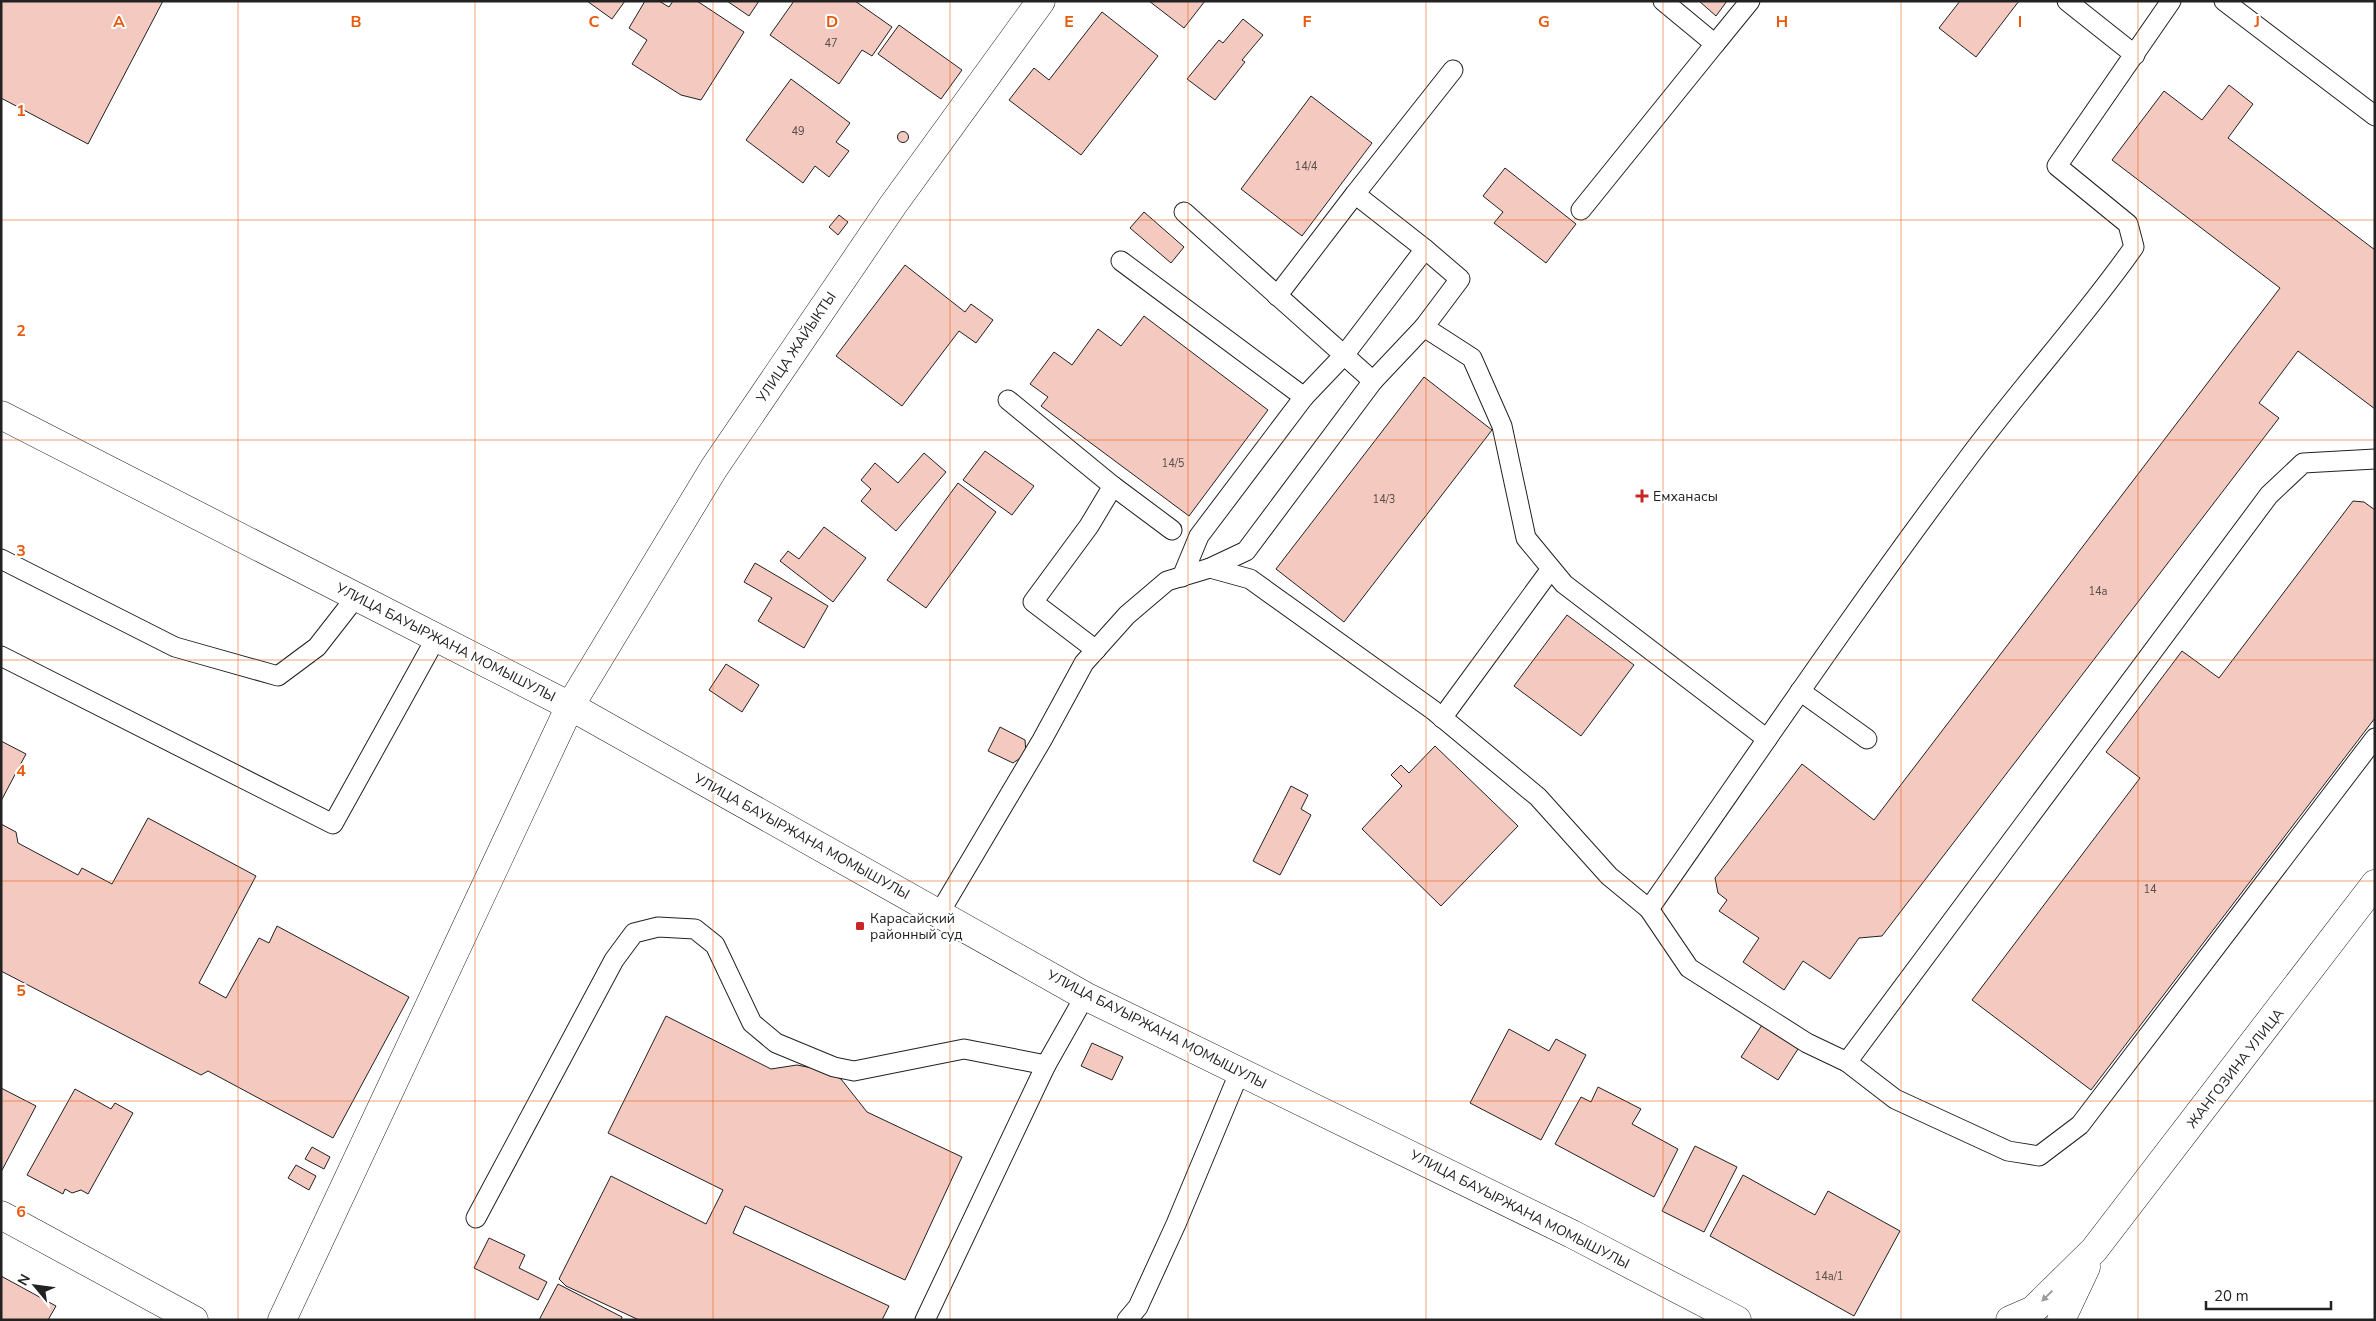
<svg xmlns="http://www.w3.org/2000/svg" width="2376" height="1321" font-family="'Nunito Sans',sans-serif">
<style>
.building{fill:#f3c9c0;stroke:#222}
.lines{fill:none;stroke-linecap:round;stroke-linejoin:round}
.service-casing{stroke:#222;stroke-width:21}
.minor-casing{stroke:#222;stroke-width:29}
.tertiary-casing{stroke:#222;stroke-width:29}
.service{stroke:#fff;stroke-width:19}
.minor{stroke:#fff;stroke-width:28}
.tertiary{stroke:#fff;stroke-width:28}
.oneway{fill:#9c9c9c}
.grid{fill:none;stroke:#e8590c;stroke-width:1;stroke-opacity:0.55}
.poi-dot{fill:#c62828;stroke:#fff;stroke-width:2}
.labels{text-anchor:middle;stroke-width:4;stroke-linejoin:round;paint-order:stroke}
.number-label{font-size:11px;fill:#564c4a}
.street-label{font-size:14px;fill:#222;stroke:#fff}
.poi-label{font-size:14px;fill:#222;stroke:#fff;text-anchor:start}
.grid-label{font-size:16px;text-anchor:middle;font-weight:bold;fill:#e8590c;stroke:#fff;stroke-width:4;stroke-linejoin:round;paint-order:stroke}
</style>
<rect width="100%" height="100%" fill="#fff"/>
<g class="building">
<path d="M 1,1 L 163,1 L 88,144 L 1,98 Z"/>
<path d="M 587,1 L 625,1 L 612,19 Z"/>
<path d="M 645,1 L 659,1 L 669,7 L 673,1 L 697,1 L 744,32 L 701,100 L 681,95 L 632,64 L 647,40 L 629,28 Z"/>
<path d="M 727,1 L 759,1 L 749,16 Z"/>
<path d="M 794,1 L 855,1 L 892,27 L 872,56 L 862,50 L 839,84 L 770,35 Z"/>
<path d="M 1149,1 L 1205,1 L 1184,28 Z"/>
<path d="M 1699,1 L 1727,1 L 1716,16 Z"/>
<path d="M 1960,1 L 2019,1 L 1976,57 L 1939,28 Z"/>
<path d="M 1102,12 L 1158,56 L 1081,155 L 1009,100 L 1034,68 L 1049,80 Z"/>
<path d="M 1243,19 L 1263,35 L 1242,60 L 1245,62 L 1215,100 L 1187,79 L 1219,40 L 1223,43 Z"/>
<path d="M 899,25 L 962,70 L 941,99 L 878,54 Z"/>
<path d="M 791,79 L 850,123 L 836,142 L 849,151 L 829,177 L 815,166 L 803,183 L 746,140 Z"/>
<path d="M 2229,85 L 2253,104 L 2228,138 L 2375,250 L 2375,409 L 2298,351 L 2259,403 L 2279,418 L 1882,936 L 1859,938 L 1830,979 L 1803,961 L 1784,990 L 1743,962 L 1759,938 L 1719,911 L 1727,900 L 1718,893 L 1715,878 L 1802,764 L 1874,820 L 2280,288 L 2112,160 L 2164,91 L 2202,120 Z"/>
<path d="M 1311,96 L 1372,143 L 1302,236 L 1241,189 Z"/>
<circle cx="903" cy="137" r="5.5"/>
<path d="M 1505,168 L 1576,224 L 1546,263 L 1494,223 L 1503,212 L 1483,196 Z"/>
<path d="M 1144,212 L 1184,247 L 1171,263 L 1130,228 Z"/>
<path d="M 839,215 L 848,222 L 838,235 L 829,227 Z"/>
<path d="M 905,265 L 965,312 L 971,304 L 993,320 L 976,343 L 959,331 L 902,406 L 836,356 Z"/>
<path d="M 1144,316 L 1268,410 L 1189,516 L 1041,406 L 1048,397 L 1030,384 L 1054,352 L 1072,365 L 1098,329 L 1121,346 Z"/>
<path d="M 1424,377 L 1492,430 L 1344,622 L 1276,569 Z"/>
<path d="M 985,451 L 1034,486 L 1012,515 L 963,480 Z"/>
<path d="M 924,453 L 946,472 L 896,531 L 861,501 L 871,489 L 861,480 L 875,463 L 898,483 Z"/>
<path d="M 958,483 L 996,512 L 926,608 L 887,580 Z"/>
<path d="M 2353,501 L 2364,502 L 2375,510 L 2375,718 L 2091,1090 L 1972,1000 L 2140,778 L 2106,752 L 2182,651 L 2219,678 Z"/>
<path d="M 824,527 L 866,558 L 833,602 L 780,561 L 788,551 L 799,559 Z"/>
<path d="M 755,563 L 828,606 L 804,648 L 758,621 L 772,598 L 744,582 Z"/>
<path d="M 1567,615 L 1634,665 L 1581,736 L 1514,686 Z"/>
<path d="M 726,664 L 759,685 L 742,712 L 709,690 Z"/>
<path d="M 1000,727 L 1025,740 L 1026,754 L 1013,763 L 988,751 Z"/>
<path d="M 1,741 L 26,754 L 1,801 Z"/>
<path d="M 1435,746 L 1518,826 L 1441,906 L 1362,829 L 1402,786 L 1391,775 L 1401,765 L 1409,773 Z"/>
<path d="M 1291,786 L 1308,795 L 1301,809 L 1311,815 L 1280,875 L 1253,861 Z"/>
<path d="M 148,818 L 256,876 L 199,983 L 226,998 L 259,938 L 269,943 L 277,926 L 409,997 L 333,1138 L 208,1071 L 201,1075 L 1,971 L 1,824 L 16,832 L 18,843 L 78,875 L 82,868 L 112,884 Z"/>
<path d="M 666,1016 L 771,1069 L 797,1065 L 822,1070 L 841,1079 L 867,1112 L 962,1157 L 905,1280 L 745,1206 L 733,1233 L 889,1306 L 882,1320 L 639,1320 L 566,1286 L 559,1279 L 611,1176 L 706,1224 L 723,1190 L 608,1133 Z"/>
<path d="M 1762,1025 L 1798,1049 L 1778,1080 L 1741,1057 Z"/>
<path d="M 1509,1029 L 1549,1051 L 1556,1039 L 1586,1055 L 1541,1140 L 1470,1103 Z"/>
<path d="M 1092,1043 L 1123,1057 L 1112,1080 L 1081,1066 Z"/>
<path d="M 1598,1087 L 1641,1109 L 1632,1124 L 1678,1149 L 1654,1197 L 1555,1144 L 1581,1097 L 1591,1102 Z"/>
<path d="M 1,1088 L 36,1106 L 1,1172 Z"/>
<path d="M 75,1089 L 111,1109 L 115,1103 L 133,1113 L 88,1194 L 81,1190 L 72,1193 L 65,1189 L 63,1194 L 27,1175 Z"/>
<path d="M 1695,1146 L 1737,1167 L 1704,1232 L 1662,1211 Z"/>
<path d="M 312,1147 L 330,1157 L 324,1169 L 305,1159 Z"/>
<path d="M 296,1165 L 316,1176 L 309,1190 L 288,1178 Z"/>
<path d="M 1743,1175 L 1815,1215 L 1828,1191 L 1900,1231 L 1854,1316 L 1710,1236 Z"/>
<path d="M 489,1238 L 525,1255 L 519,1268 L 547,1282 L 538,1300 L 474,1268 Z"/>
<path d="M 1,1276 L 56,1306 L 48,1320 L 1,1320 Z"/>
<path d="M 558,1284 L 622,1317 L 621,1320 L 539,1320 Z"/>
</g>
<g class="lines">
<g class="service-casing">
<g id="service">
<path d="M 2067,1 L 2135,55"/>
<path d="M 2224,1 L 2375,116"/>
<path d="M 1715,44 L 1750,1"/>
<path d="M 1581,210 L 1715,44 L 1663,1"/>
<path d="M 1184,212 L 1373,381"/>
<path d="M 1121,261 L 1304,397 L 1199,536 L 1182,577"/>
<path d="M 1277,296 L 1355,194"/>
<path d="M 1424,327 L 1460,279 L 1425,249 L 1355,194 L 1453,70"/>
<path d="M 1304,397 L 1345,354 L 1425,249"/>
<path d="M 1008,400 L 1113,486 L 1089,526 L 1033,602 L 1096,650"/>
<path d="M 1113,486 L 1172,530"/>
<path d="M 1,559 L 175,647 L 278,676 L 317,647 L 356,597"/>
<path d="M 1210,568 L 1246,551 L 1373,381 L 1424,327 L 1472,358 L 1502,426 L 1526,538 L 1564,584 L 1767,739"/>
<path d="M 1,656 L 333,824 L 436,638"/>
<path d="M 1800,691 L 1867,739"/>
<path d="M 1442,718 L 1551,569"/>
<path d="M 1649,909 L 1689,968 L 1807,1043 L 1847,1062 L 1895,1099 L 2008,1151 L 2039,1156 L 2080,1125 L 2375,738"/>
<path d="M 940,912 L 1042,740 L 1084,663 L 1127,615 L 1167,581 L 1210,568 L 1250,579 L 1433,710 L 1538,797 L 1609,876 L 1649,909 C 1754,759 1856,607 1966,461 C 2020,388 2082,321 2134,247 L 2128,224 L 2057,166 L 2171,1"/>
<path d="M 1847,1062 L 2269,495 L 2303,463 L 2375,459"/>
<path d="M 476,1218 L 614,960 L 634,933 L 658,927 L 695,929 L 715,945 L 752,1023 L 776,1043 L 834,1067 L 854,1071 L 964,1049 L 1046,1065 L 1085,996"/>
<path d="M 925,1320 L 1046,1065"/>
<path d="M 1127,1320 L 1138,1307 L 1176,1224 L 1240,1071"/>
</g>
</g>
<g class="minor-casing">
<g id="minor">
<path d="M 1,1215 L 194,1320"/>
<path d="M 282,1320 L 570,706 L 714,468 L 893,205 L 1041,1"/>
</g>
</g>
<g class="tertiary-casing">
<g id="tertiary">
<path d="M 1,415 L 570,706 L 1085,996 L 1572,1234 L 1737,1320"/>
<path d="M 2010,1320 L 2033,1310 L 2094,1250 L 2375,884"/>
<path d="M 2061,1320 L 2086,1267"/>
</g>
</g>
<use href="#service" class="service"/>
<use href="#minor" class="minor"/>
<use href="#tertiary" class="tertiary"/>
</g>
<defs><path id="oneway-solid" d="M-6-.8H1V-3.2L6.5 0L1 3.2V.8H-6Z" transform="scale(1.25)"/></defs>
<use class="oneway" href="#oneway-solid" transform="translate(2047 1296) rotate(136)"/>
<path class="grid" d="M 238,1 L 238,1320M 475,1 L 475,1320M 713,1 L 713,1320M 950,1 L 950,1320M 1188,1 L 1188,1320M 1426,1 L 1426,1320M 1663,1 L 1663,1320M 1901,1 L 1901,1320M 2138,1 L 2138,1320M 1,220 L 2375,220M 1,440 L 2375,440M 1,660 L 2375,660M 1,881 L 2375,881M 1,1101 L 2375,1101"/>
<g class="poi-dot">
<path d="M1639.5 488.5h5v5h5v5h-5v5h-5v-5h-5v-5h5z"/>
<rect x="855" y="921" width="10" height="10" rx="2.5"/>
</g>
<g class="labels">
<g class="number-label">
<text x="831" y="47">47</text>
<text x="798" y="135">49</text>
<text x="1306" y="170">14/4</text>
<text x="1173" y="467">14/5</text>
<text x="1384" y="503">14/3</text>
<text x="2098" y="595">14а</text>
<text x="2150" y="893">14</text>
<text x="1829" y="1280">14а/1</text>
</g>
<g class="street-label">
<text transform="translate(796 347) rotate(-56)" y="5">УЛИЦА ЖАЙЫКТЫ</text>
<text transform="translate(446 642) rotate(27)" y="5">УЛИЦА БАУЫРЖАНА МОМЫШУЛЫ</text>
<text transform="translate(802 836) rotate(29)" y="5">УЛИЦА БАУЫРЖАНА МОМЫШУЛЫ</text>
<text transform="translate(1157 1029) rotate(27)" y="5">УЛИЦА БАУЫРЖАНА МОМЫШУЛЫ</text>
<text transform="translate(2235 1068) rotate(-52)" y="5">ЖАНГОЗИНА УЛИЦА</text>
<text transform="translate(1520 1209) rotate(27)" y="5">УЛИЦА БАУЫРЖАНА МОМЫШУЛЫ</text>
</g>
<g class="poi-label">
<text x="1653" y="501">Емханасы</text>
<text x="870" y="923">Карасайский<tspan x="870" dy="16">районный суд</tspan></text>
</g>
</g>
<g class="grid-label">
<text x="119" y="27">A</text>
<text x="356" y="27">B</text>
<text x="594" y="27">C</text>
<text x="832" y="27">D</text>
<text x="1069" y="27">E</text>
<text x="1307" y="27">F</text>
<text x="1544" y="27">G</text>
<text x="1782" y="27">H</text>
<text x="2020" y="27">I</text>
<text x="2257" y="27">J</text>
<text x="21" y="116">1</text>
<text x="21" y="336">2</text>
<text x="21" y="556">3</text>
<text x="21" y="776">4</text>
<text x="21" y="996">5</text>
<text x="21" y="1217">6</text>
</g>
<rect width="2376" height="1321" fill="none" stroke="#222222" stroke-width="5"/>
<g transform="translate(35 1286) rotate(299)" stroke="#ffffff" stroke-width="4" paint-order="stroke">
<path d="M0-4L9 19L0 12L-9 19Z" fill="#222222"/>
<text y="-8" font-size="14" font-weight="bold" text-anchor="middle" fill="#222222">N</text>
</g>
<path d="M2206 1301v8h125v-8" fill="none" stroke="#222222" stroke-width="2.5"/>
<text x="2214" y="1301" font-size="15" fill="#222222" stroke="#ffffff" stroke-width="4" paint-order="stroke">20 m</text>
</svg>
